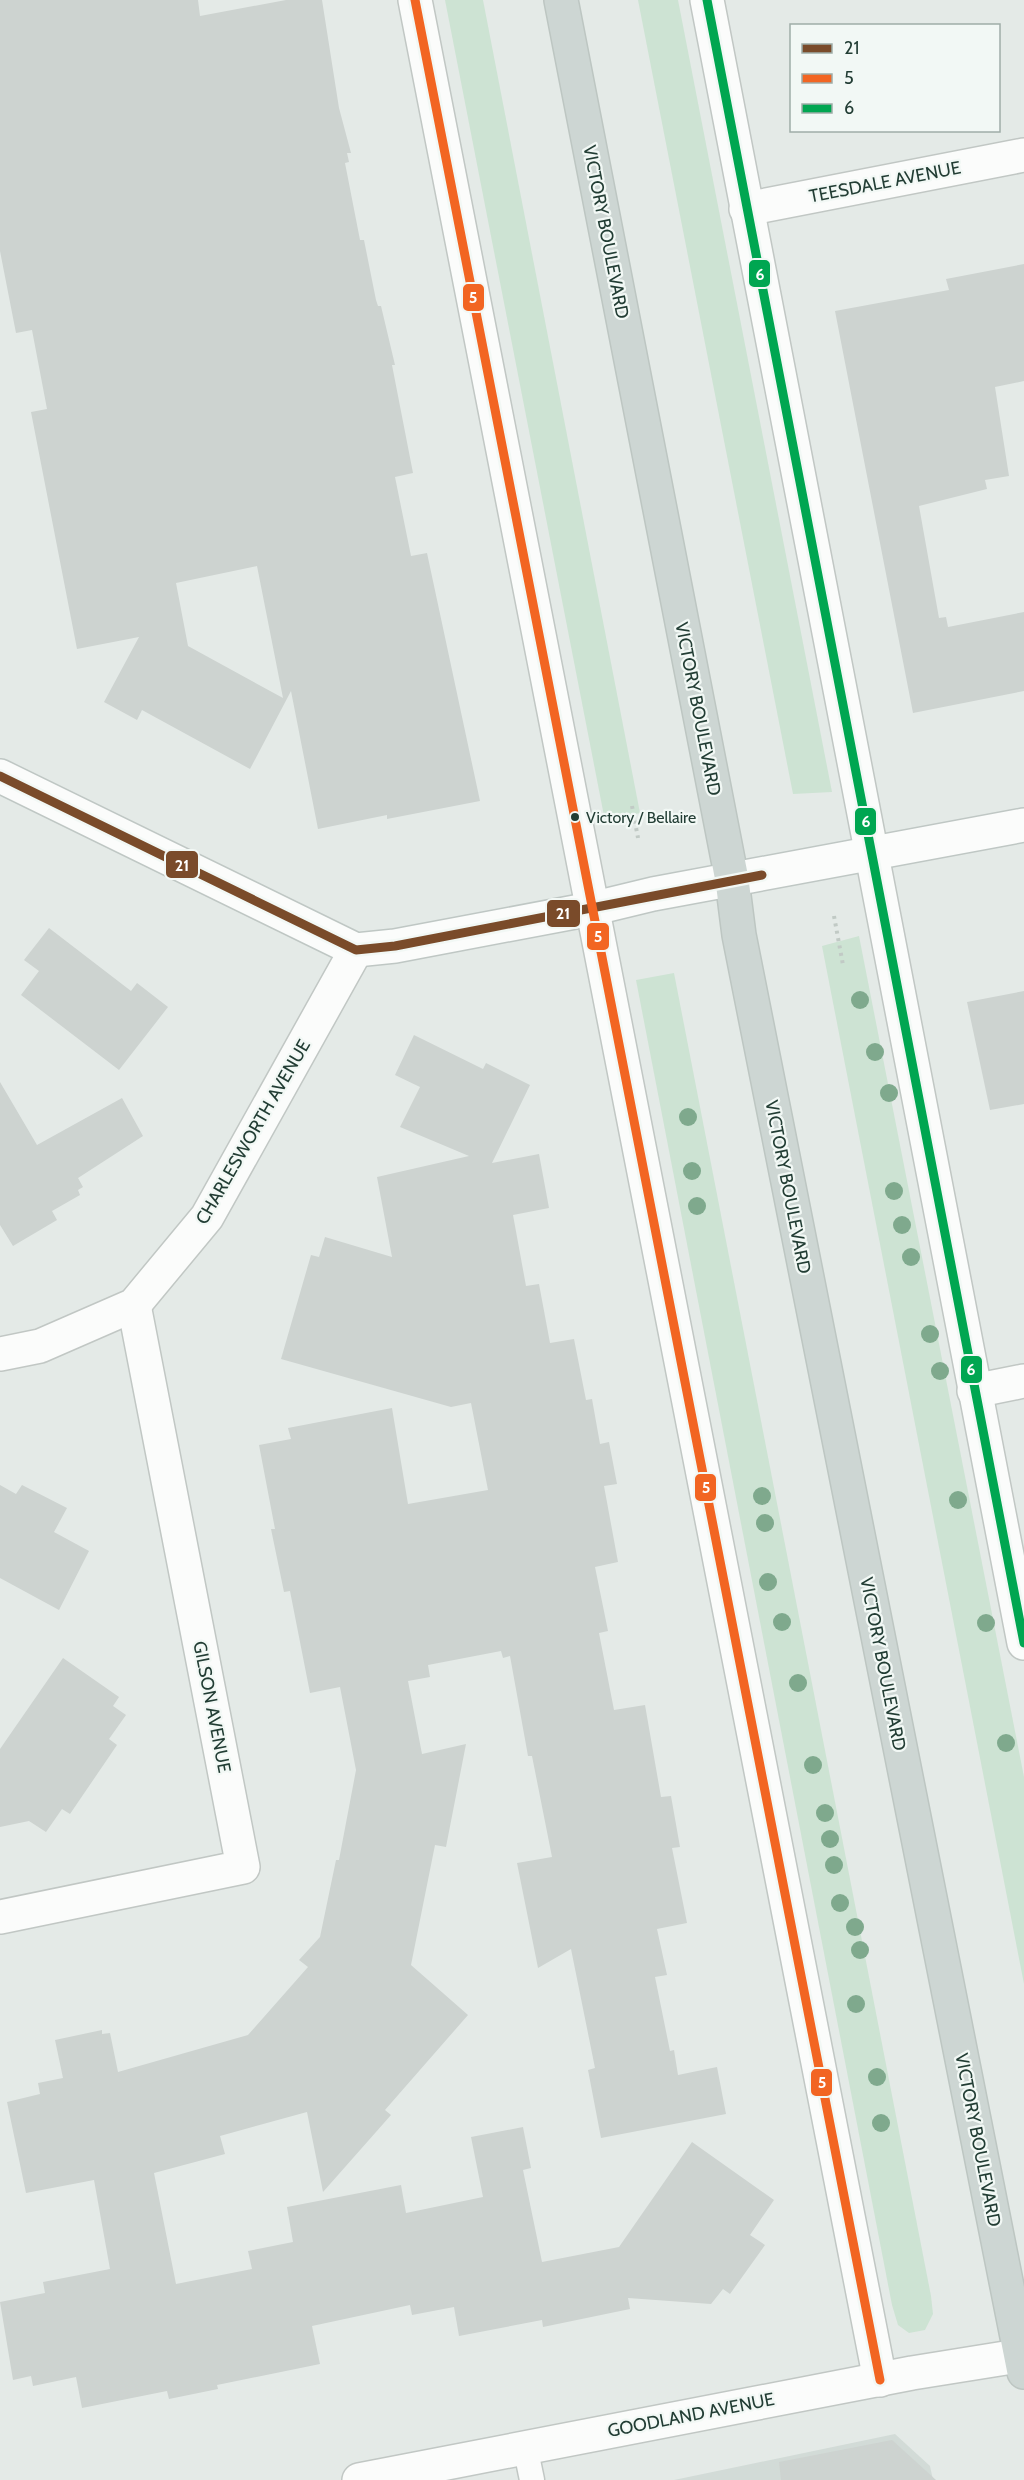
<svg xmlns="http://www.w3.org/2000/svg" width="1024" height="2480" font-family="Cabin,sans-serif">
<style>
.built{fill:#d2dbd7}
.green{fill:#cde3d3}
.building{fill:#cdd3d0;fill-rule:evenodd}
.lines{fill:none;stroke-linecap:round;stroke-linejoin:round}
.lane-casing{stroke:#c1c7c4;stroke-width:27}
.street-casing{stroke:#c1c7c4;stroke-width:36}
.secondary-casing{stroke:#bfc7c4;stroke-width:36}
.primary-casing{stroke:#bdc6c2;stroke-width:36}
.path{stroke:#c1cac5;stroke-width:4;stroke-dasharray:3 4.5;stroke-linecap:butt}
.lane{stroke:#fbfcfb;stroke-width:24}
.street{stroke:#fbfcfb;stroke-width:33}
.secondary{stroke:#fbfcfb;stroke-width:33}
.primary{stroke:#cdd6d3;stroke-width:33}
.bus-1-casing{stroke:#f2f8f5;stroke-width:14}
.bus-2-casing{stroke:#f2f8f5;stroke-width:14}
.bus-3-casing{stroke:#f2f8f5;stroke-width:14}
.bus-1{stroke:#7a4b2a;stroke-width:9}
.bus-2{stroke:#f26522;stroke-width:9}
.bus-3{stroke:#00a651;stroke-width:9}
.tree{fill:#7fa98d}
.bus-dot{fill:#223d34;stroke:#f2f8f5;stroke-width:2}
.labels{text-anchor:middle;stroke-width:4.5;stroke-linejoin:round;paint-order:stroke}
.bus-label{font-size:16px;fill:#223d34;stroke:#f2f8f5;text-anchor:start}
.street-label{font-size:18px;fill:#223d34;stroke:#f2f8f5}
.line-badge{stroke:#f2f8f5;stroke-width:2}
.badge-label{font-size:16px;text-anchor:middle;font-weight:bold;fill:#fff}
</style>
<rect width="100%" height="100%" fill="#e4eae7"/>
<path class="built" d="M 895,2434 L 930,2466 L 933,2480 L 674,2480 Z"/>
<g class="green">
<path d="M 445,0 L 483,0 L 640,813 L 605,821 Z"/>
<path d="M 638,0 L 678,0 L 832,792 L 793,794 Z"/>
<path d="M 859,936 L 1024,1777 L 1024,1984 L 822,946 Z"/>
<path d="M 674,973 L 931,2296 L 933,2314 L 925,2330 L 909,2333 L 898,2325 L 892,2305 L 636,980 Z"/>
</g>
<g class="building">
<path d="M 0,0 L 198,0 L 200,16 L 286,0 L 322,0 L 339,108 L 351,153 L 347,153 L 349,162 L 345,163 L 360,240 L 364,240 L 376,300 L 378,306 L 381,306 L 395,365 L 392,365 L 413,473 L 395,477 L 411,556 L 427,553 L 480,801 L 387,819 L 387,815 L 318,829 L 291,691 L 250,769 L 142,710 L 137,720 L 104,702 L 139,637 L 77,649 L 31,412 L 47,409 L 32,330 L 16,333 L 0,251 ZM 257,566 L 283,698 L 188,646 L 176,583 Z"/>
<path d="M 1024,264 L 1024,381 L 995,387 L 1009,476 L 985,480 L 987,489 L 919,506 L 939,618 L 946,617 L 948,627 L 1024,612 L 1024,691 L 913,713 L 835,311 L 949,290 L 946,279 Z"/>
<path d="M 49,928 L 131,991 L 137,983 L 168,1007 L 119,1070 L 21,995 L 39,971 L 24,960 Z"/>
<path d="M 1024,991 L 1024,1104 L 990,1110 L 967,1002 Z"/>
<path d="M 414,1035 L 483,1069 L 486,1063 L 530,1085 L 492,1163 L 539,1154 L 549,1208 L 513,1215 L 526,1286 L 539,1284 L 550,1343 L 574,1339 L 586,1400 L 592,1399 L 600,1444 L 609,1442 L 617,1484 L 604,1486 L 618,1562 L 595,1567 L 608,1631 L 599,1633 L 614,1710 L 645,1705 L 661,1797 L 671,1796 L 680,1847 L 672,1848 L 687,1923 L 657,1929 L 667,1975 L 655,1977 L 670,2051 L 674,2050 L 678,2075 L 717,2067 L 726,2114 L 601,2138 L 588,2070 L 595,2068 L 571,1949 L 538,1968 L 517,1863 L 552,1857 L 532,1756 L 528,1756 L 510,1656 L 503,1658 L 501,1651 L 428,1665 L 430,1677 L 408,1681 L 422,1754 L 466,1744 L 446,1847 L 435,1845 L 411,1965 L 468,2015 L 385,2110 L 391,2115 L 323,2192 L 307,2112 L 220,2136 L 225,2154 L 154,2173 L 176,2284 L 252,2269 L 248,2251 L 293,2242 L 287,2207 L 401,2185 L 406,2213 L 483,2197 L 471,2137 L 523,2127 L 531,2168 L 523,2170 L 542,2262 L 619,2247 L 692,2142 L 774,2200 L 750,2235 L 765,2245 L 730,2294 L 723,2289 L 711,2304 L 628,2298 L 630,2309 L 543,2327 L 542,2320 L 459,2336 L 454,2307 L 412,2315 L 410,2305 L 312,2326 L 320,2364 L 217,2385 L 218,2389 L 169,2399 L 167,2391 L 82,2408 L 76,2377 L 33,2386 L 31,2376 L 13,2380 L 0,2302 L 45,2293 L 43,2282 L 110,2269 L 94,2180 L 26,2193 L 7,2102 L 40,2094 L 38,2083 L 63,2078 L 55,2040 L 102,2030 L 102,2034 L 110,2033 L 118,2072 L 248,2035 L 308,1967 L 299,1960 L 320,1937 L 336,1860 L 339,1860 L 356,1770 L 340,1687 L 310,1693 L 290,1591 L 284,1592 L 271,1529 L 275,1529 L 259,1445 L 291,1439 L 288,1428 L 392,1408 L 408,1504 L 488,1490 L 471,1403 L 451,1407 L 281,1359 L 311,1255 L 319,1257 L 325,1237 L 392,1257 L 377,1177 L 469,1156 L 400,1127 L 420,1087 L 395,1075 Z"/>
<path d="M 0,1082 L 37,1145 L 122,1098 L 143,1136 L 78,1178 L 83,1187 L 78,1190 L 80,1195 L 52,1211 L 57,1220 L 13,1246 L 0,1225 Z"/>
<path d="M 0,1485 L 16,1494 L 22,1485 L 67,1508 L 54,1532 L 89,1551 L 59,1610 L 0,1578 Z"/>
<path d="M 63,1658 L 119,1697 L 113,1706 L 126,1715 L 109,1739 L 117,1745 L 70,1814 L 62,1809 L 46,1832 L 29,1821 L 0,1827 L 0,1749 Z"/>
<path d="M 892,2440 L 936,2480 L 781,2480 L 779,2462 Z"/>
</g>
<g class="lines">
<g class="lane-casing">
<path id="lane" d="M 525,2446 L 532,2480"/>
</g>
<g class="street-casing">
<g id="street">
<path d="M 415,0 L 880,2380"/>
<path d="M 707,0 L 1024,1643"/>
<path d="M 746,209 L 1024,155"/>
<path d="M 0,1354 L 40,1346 L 134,1305 L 207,1217 L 356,950"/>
<path d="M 974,1391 L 1024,1381"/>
<path d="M 0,1917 L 243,1867 L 134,1305"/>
<path d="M 359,2480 L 912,2373 L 1024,2355"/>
</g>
</g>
<g class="secondary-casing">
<path id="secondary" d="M 0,776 L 356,950 L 395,946 L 591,909 L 653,894 L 1024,825"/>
</g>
<g class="primary-casing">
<path id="primary" d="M 561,0 L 732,880 L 739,935 L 1024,2372"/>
</g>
<g class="path">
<path d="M 632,806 L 638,838"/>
<path d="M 834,916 L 843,965"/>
</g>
<use href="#lane" class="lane"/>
<use href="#street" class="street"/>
<use href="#secondary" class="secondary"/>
<use href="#primary" class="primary"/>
<g class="bus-1-casing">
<path id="bus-1" d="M 0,776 L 356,950 L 395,946 L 762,875"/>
</g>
<g class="bus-2-casing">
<path id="bus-2" d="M 415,0 L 880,2380"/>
</g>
<g class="bus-3-casing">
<path id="bus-3" d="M 707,0 L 1024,1643"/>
</g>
<use href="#bus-1" class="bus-1"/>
<use href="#bus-2" class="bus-2"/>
<use href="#bus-3" class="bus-3"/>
</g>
<g class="tree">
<circle cx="860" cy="1000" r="9"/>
<circle cx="875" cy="1052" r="9"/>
<circle cx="889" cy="1093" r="9"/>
<circle cx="688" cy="1117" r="9"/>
<circle cx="692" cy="1171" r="9"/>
<circle cx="894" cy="1191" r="9"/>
<circle cx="697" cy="1206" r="9"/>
<circle cx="902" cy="1225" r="9"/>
<circle cx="911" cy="1257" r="9"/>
<circle cx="930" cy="1334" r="9"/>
<circle cx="940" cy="1371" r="9"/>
<circle cx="762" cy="1496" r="9"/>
<circle cx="958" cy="1500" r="9"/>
<circle cx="765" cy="1523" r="9"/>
<circle cx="768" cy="1582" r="9"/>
<circle cx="782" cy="1622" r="9"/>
<circle cx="986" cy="1623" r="9"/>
<circle cx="798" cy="1683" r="9"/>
<circle cx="1006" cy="1743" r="9"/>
<circle cx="813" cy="1765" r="9"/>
<circle cx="825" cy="1813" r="9"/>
<circle cx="830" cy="1839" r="9"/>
<circle cx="834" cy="1865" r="9"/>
<circle cx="840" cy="1903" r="9"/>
<circle cx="855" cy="1927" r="9"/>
<circle cx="860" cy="1950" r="9"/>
<circle cx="856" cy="2004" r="9"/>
<circle cx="877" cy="2077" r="9"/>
<circle cx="881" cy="2123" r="9"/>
</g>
<circle class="bus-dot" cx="575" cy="817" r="5"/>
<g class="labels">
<g class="bus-label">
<text x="586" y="823">Victory / Bellaire</text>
</g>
<g class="street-label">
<text transform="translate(885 182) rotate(-11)" y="6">TEESDALE AVENUE</text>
<text transform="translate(606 232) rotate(79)" y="6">VICTORY BOULEVARD</text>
<text transform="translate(698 709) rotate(79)" y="6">VICTORY BOULEVARD</text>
<text transform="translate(253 1132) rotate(-60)" y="6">CHARLESWORTH AVENUE</text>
<text transform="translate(788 1187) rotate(79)" y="6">VICTORY BOULEVARD</text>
<text transform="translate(883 1664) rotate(79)" y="6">VICTORY BOULEVARD</text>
<text transform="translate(212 1707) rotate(79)" y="6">GILSON AVENUE</text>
<text transform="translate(978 2140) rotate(79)" y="6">VICTORY BOULEVARD</text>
<text transform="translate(691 2415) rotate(-11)" y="6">GOODLAND AVENUE</text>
</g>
</g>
<g class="line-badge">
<rect x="748" y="259" width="23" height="29" rx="6" fill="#00a651"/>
<rect x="462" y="283" width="23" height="29" rx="6" fill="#f26522"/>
<rect x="854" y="807" width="23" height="29" rx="6" fill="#00a651"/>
<rect x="165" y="850" width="34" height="29" rx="6" fill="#7a4b2a"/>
<rect x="546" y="899" width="35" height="29" rx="6" fill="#7a4b2a"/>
<rect x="586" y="922" width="24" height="29" rx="6" fill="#f26522"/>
<rect x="960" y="1355" width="23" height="29" rx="6" fill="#00a651"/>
<rect x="694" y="1473" width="23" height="29" rx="6" fill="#f26522"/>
<rect x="810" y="2068" width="23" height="29" rx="6" fill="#f26522"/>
</g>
<g class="badge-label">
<text x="760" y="280">6</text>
<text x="473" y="303">5</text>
<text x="866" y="827">6</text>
<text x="182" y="871">21</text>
<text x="563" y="919">21</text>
<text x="598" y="942">5</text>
<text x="971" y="1375">6</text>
<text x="706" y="1493">5</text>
<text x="822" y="2088">5</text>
</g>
<rect x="790" y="24" width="210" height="108" fill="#f2f8f5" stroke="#9fada8" stroke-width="1.5"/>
<rect x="802" y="44" width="30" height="9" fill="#7a4b2a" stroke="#9fada8" stroke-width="1.5"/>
<text x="844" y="54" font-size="18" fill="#223d34">21</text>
<rect x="802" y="74" width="30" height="9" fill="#f26522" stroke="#9fada8" stroke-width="1.5"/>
<text x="844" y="84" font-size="18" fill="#223d34">5</text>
<rect x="802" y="104" width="30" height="9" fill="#00a651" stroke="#9fada8" stroke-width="1.5"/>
<text x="844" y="114" font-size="18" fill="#223d34">6</text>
</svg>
